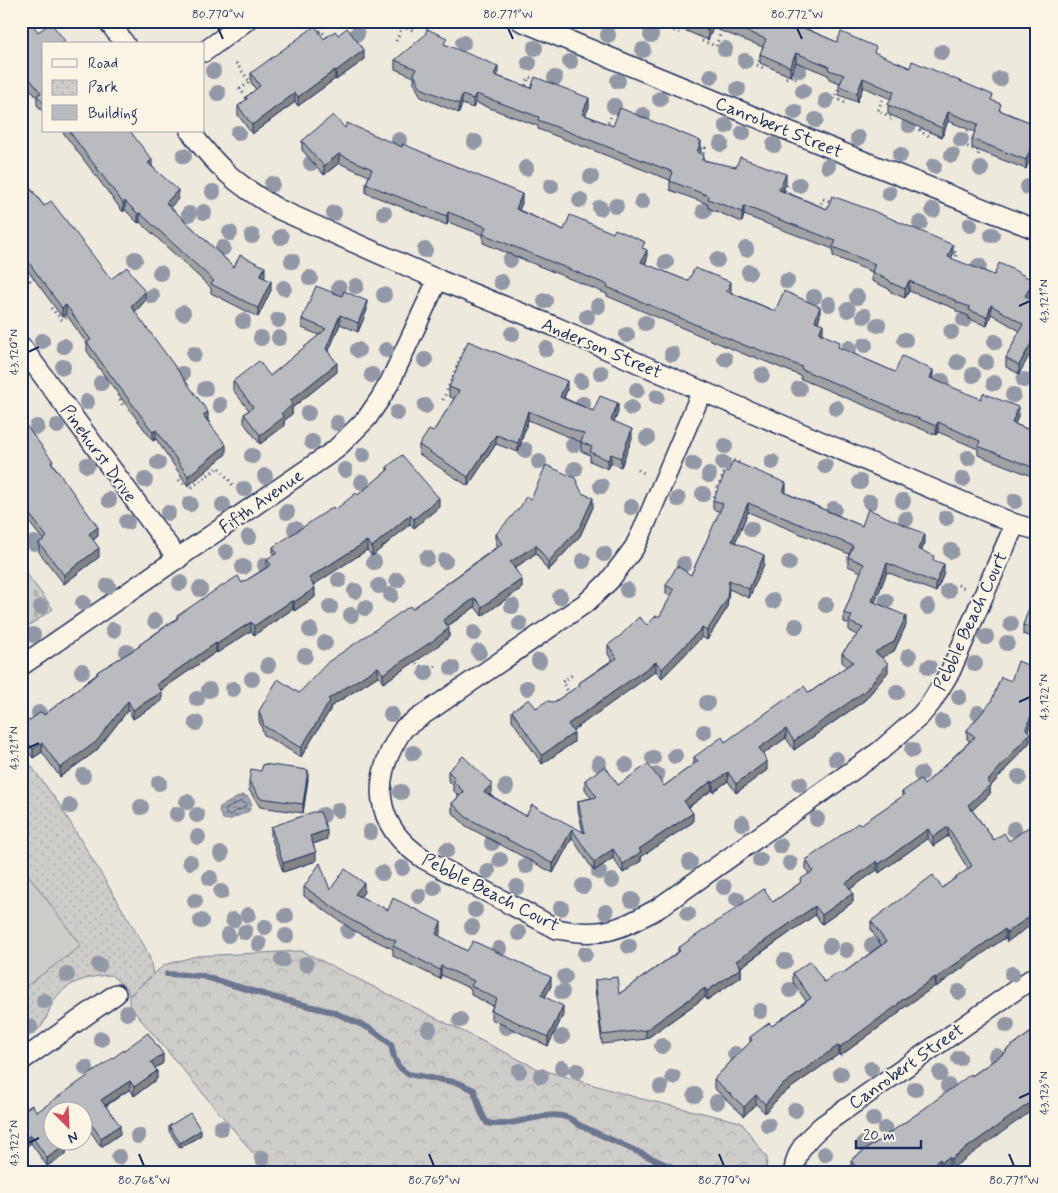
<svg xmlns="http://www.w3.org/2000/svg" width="1058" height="1193" font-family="Mynerve,sans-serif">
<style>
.forest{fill:url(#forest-crowns);stroke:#757e94}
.cemetery{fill:url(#cemetery-stones);stroke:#757e94}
.park{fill:url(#park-dots);stroke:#757e94}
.pitch{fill:#cfcdca;stroke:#757e94}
.water{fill:url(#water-rules);stroke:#6c778f}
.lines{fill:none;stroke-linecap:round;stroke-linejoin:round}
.shore{stroke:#515f7e;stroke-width:1}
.stream{stroke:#6c778f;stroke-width:6}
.minor-casing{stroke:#1b2f5e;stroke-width:22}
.path{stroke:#1b2f5e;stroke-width:3;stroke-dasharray:1 4;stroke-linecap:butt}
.minor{stroke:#fcf5e5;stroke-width:19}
.tree{fill:#9398a6}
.wall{fill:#a0a1a3;stroke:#1b2f5e}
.shaded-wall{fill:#828385;stroke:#1b2f5e}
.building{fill:#babbbe;stroke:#1b2f5e}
.ticks{fill:none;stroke:#1b2f5e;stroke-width:2}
.labels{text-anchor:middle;stroke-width:4;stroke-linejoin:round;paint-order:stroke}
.street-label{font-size:18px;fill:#1b2f5e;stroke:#fcf5e5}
.neatline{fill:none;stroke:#1b2f5e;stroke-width:2}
.ticks-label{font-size:12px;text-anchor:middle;fill:#1b2f5e}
</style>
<defs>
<pattern id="forest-crowns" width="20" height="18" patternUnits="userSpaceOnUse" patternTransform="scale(1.25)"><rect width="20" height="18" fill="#cfcdca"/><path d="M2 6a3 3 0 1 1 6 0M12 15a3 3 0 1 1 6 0" fill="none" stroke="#b1b0b0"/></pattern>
<pattern id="cemetery-stones" width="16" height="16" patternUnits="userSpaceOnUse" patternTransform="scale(1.25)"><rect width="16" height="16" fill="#cfcdca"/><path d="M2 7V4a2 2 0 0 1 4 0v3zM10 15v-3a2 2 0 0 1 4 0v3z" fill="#b1b0b0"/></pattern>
<pattern id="park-dots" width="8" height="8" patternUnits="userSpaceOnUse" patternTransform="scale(1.25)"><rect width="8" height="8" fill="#cfcdca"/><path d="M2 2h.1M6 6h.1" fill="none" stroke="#b1b0b0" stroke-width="1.8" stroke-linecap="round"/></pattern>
<pattern id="water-rules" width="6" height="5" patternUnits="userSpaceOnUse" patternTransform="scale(1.25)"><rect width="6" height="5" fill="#a2a7af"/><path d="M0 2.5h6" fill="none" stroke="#838892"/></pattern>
</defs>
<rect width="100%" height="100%" fill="#eee9dd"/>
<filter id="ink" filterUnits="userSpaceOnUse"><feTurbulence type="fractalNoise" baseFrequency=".02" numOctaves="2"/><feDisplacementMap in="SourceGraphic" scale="10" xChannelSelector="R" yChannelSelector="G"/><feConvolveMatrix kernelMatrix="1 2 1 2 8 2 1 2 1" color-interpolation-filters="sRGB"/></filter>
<g filter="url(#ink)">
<path class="forest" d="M 302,951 L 536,1068 L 638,1098 L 741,1122 L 767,1158 L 766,1172 L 269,1172 L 132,1009 L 129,1004 L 129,996 L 164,965 L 196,956 Z"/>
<path class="cemetery" d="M 21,566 L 53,609 L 21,631 Z"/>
<path class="park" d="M 21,752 L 59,804 L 145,947 L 150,959 L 153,975 L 129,996 L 128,990 L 111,975 C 89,976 65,982 53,1002 C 49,1009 47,1018 43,1024 C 39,1031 28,1036 21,1041 Z"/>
<path class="pitch" d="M 21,865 L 81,946 L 21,990 Z"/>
<path class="water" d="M 242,795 L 248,797 L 252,804 L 249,811 L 229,820 L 223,819 L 219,812 L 220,807 Z"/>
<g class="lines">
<path class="shore" d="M 242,801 L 246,804 L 245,807 L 229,815 L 226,814 L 226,809 Z"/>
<path class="stream" d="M 167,974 L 202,976 L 276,998 L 333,1012 L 371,1029 L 391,1044 L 394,1058 L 399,1067 L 408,1074 L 459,1083 L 474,1090 L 481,1112 L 487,1123 C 518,1130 555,1101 579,1125 L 682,1172"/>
<g class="minor-casing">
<g id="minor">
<path d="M 108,21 L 125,44"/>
<path d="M 521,21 L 828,147 L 1037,230"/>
<path d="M 204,52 L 246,21"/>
<path d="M 190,131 C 217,168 239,186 278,209 L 434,278 L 556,327 L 702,391 L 1015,524 L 1037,530"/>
<path d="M 21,346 L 178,559"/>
<path d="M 702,391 L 642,532 L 634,548 L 609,581 L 587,602 L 404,728 C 370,777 372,825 424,859 L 557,929 C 603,938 618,930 657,909 L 880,751 L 920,716 L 931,703 L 951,670 L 1015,524"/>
<path d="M 21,666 L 335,450 L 367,418 L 380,399 L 390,382 L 438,279"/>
<path d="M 21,1061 L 116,994"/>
<path d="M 794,1172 C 795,1151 808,1138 823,1125 L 1037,975"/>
</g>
</g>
<g class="path">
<path d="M 668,21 L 666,27 L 679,33"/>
<path d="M 315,33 L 321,30 L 328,39"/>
<path d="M 396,41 L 402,27 L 413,30"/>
<path d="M 702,41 L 716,46 L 721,32"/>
<path d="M 761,56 L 757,65 L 765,69"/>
<path d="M 236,63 L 250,82 L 240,89 L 247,98"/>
<path d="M 786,78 L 792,76 L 797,78 L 803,67"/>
<path d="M 840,85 L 834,98 L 846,103"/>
<path d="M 524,90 L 529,77 L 538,81"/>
<path d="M 884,95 L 878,111 L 892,117 L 891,120"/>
<path d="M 922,125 L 920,130 L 921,132 L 931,137"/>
<path d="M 606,127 L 613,112 L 621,115"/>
<path d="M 972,130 L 969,129 L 963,145 L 979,151 L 978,156"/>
<path d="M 700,146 L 705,148 L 702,157"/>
<path d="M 783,182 L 787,185 L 783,195"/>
<path d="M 819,208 L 823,199 L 833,202"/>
<path d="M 950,250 L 957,253 L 953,263"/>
<path d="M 30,266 L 23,271 L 31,282"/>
<path d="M 1030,301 L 1037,290"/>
<path d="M 51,308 L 62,320 L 70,314"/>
<path d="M 120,390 L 118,396 L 123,406"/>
<path d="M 443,400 L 466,345 L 468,346"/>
<path d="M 638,470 L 646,474"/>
<path d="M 179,480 L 185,485 L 192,487 L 219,467 L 235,488"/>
<path d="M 714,497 L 730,459 L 743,464"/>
<path d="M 958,585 L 967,589"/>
<path d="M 412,661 L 423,668 L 437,666"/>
<path d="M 570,694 L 562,682 L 572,675"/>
</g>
<use href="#minor" class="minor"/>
</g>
<g class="tree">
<circle cx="357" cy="34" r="8"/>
<circle cx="608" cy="35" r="8"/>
<circle cx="651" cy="35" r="8"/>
<circle cx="463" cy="43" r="8"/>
<circle cx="535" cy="48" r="8"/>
<circle cx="725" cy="49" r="8"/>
<circle cx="643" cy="50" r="8"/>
<circle cx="942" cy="52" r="8"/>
<circle cx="745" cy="61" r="8"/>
<circle cx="570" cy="62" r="8"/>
<circle cx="529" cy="63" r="8"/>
<circle cx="799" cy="70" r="8"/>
<circle cx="213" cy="71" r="8"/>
<circle cx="711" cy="76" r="8"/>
<circle cx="555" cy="78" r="8"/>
<circle cx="1000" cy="79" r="8"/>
<circle cx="618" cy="81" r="8"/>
<circle cx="738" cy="89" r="8"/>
<circle cx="803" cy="91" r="8"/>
<circle cx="218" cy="93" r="8"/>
<circle cx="660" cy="99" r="8"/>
<circle cx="826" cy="101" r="8"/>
<circle cx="614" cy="106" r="8"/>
<circle cx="795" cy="112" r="8"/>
<circle cx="643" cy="115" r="8"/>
<circle cx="816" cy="120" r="8"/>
<circle cx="909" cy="125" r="8"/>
<circle cx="726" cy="126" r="8"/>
<circle cx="238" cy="133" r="8"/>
<circle cx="743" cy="133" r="8"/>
<circle cx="858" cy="138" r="8"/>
<circle cx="399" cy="140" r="8"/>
<circle cx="961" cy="140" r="8"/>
<circle cx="475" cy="142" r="8"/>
<circle cx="721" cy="144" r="8"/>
<circle cx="774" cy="145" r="8"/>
<circle cx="900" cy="155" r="8"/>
<circle cx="952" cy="155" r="8"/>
<circle cx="184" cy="156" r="8"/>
<circle cx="311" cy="163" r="8"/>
<circle cx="828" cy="166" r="8"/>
<circle cx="934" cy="166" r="8"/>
<circle cx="526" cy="168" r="8"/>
<circle cx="981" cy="169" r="8"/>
<circle cx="591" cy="177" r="8"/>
<circle cx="272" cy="184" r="8"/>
<circle cx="799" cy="185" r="8"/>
<circle cx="551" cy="186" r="8"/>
<circle cx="1028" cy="187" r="8"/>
<circle cx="213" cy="192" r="8"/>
<circle cx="889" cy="193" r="8"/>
<circle cx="580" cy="200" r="8"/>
<circle cx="642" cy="202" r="8"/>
<circle cx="616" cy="206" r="8"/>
<circle cx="600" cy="208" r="8"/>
<circle cx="933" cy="210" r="8"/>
<circle cx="704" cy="211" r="8"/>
<circle cx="204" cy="212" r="8"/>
<circle cx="334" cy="213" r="8"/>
<circle cx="384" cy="213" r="8"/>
<circle cx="189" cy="214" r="8"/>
<circle cx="920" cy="223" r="8"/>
<circle cx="970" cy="225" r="8"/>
<circle cx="230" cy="233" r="8"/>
<circle cx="992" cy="235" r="8"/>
<circle cx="252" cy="236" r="8"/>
<circle cx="281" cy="237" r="8"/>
<circle cx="223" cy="248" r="8"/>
<circle cx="746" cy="249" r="8"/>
<circle cx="425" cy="250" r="8"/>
<circle cx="135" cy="259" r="8"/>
<circle cx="510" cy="260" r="8"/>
<circle cx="717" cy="260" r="8"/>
<circle cx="292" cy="261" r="8"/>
<circle cx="666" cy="262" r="8"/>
<circle cx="979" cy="266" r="8"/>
<circle cx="749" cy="272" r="8"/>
<circle cx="160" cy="273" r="8"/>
<circle cx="310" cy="278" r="8"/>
<circle cx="787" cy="281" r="8"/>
<circle cx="501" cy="282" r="8"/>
<circle cx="356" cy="286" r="8"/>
<circle cx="284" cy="288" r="8"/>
<circle cx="339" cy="288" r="8"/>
<circle cx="384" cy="295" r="8"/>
<circle cx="152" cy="296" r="8"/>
<circle cx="814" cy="297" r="8"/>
<circle cx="857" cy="297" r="8"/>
<circle cx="545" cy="301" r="8"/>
<circle cx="829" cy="304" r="8"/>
<circle cx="598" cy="306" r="8"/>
<circle cx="848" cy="310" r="8"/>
<circle cx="183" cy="313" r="8"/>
<circle cx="864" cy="316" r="8"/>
<circle cx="587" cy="317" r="8"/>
<circle cx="278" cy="320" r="8"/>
<circle cx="964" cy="320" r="8"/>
<circle cx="243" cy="321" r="8"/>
<circle cx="645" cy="323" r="8"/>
<circle cx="878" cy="325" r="8"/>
<circle cx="951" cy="332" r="8"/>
<circle cx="512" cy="334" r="8"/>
<circle cx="627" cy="335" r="8"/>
<circle cx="261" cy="338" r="8"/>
<circle cx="279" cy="338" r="8"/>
<circle cx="905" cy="340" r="8"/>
<circle cx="42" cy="341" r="8"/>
<circle cx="995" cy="342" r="8"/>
<circle cx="865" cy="345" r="8"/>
<circle cx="64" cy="346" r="8"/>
<circle cx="849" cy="348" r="8"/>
<circle cx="546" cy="349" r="8"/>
<circle cx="358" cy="350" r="8"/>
<circle cx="386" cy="350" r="8"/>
<circle cx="194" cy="354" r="8"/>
<circle cx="672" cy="354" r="8"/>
<circle cx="725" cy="359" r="8"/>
<circle cx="425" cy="360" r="8"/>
<circle cx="958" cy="362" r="8"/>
<circle cx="986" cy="362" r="8"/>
<circle cx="63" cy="367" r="8"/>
<circle cx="601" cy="373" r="8"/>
<circle cx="182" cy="374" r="8"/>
<circle cx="372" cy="375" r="8"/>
<circle cx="762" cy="375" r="8"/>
<circle cx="973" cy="375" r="8"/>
<circle cx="1024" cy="380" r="8"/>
<circle cx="581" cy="381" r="8"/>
<circle cx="942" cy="381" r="8"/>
<circle cx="101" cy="383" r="8"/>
<circle cx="994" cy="383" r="8"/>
<circle cx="205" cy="389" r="8"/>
<circle cx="799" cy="389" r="8"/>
<circle cx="637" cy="390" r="8"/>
<circle cx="1013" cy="395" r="8"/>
<circle cx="657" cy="397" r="8"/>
<circle cx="87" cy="402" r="8"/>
<circle cx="583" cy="404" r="8"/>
<circle cx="220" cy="405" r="8"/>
<circle cx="425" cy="406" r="8"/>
<circle cx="631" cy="408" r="8"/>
<circle cx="836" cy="408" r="8"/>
<circle cx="308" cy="413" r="8"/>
<circle cx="397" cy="413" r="8"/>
<circle cx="337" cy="423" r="8"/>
<circle cx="57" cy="426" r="8"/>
<circle cx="37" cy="427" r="8"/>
<circle cx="647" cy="438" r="8"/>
<circle cx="312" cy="442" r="8"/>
<circle cx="573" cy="445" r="8"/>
<circle cx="725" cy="446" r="8"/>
<circle cx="525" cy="450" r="8"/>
<circle cx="363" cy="455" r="8"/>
<circle cx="252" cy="456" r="8"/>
<circle cx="968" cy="458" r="8"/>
<circle cx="539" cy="462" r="8"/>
<circle cx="772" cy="462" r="8"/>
<circle cx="158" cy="463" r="8"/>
<circle cx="723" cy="463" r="8"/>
<circle cx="693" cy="464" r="8"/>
<circle cx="87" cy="465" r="8"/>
<circle cx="825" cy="466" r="8"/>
<circle cx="575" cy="469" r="8"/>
<circle cx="345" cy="470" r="8"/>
<circle cx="709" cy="475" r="8"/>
<circle cx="265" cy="476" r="8"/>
<circle cx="963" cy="479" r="8"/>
<circle cx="145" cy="480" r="8"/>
<circle cx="362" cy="482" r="8"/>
<circle cx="860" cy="482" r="8"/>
<circle cx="601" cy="486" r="8"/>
<circle cx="244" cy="489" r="8"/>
<circle cx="703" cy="494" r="8"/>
<circle cx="678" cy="499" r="8"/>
<circle cx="109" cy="500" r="8"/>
<circle cx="903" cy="501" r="8"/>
<circle cx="1015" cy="501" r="8"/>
<circle cx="870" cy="502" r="8"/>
<circle cx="190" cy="504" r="8"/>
<circle cx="223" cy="505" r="8"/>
<circle cx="631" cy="507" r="8"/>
<circle cx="834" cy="509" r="8"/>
<circle cx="287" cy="512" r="8"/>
<circle cx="168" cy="513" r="8"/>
<circle cx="946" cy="518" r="8"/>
<circle cx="906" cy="519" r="8"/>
<circle cx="127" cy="522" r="8"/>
<circle cx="295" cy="529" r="8"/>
<circle cx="751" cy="529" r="8"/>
<circle cx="249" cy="537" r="8"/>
<circle cx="34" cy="543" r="8"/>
<circle cx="951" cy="551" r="8"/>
<circle cx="226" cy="552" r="8"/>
<circle cx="604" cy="554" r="8"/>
<circle cx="427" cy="558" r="8"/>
<circle cx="445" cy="561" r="8"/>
<circle cx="583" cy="561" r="8"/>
<circle cx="374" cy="562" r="8"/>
<circle cx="789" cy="563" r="8"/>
<circle cx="684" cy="564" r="8"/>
<circle cx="265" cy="565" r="8"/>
<circle cx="243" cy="567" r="8"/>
<circle cx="339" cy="580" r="8"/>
<circle cx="397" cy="580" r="8"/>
<circle cx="180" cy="583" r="8"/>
<circle cx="108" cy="586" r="8"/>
<circle cx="379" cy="586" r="8"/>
<circle cx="200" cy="589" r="8"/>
<circle cx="627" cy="590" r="8"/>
<circle cx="355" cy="591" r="8"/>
<circle cx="948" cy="591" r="8"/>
<circle cx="391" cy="595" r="8"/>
<circle cx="560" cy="597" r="8"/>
<circle cx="773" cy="601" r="8"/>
<circle cx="886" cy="601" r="8"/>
<circle cx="83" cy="603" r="8"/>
<circle cx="826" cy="605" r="8"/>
<circle cx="512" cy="606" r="8"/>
<circle cx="41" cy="607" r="8"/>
<circle cx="330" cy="607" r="8"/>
<circle cx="928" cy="607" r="8"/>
<circle cx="365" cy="608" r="8"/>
<circle cx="351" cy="615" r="8"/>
<circle cx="155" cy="621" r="8"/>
<circle cx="520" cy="624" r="8"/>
<circle cx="1011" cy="624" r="8"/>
<circle cx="796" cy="626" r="8"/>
<circle cx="113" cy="630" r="8"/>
<circle cx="310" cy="630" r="8"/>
<circle cx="474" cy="633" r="8"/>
<circle cx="33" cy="635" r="8"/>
<circle cx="986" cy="637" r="8"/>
<circle cx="325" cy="643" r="8"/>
<circle cx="1007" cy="643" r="8"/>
<circle cx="127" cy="652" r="8"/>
<circle cx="479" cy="652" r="8"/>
<circle cx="305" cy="656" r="8"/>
<circle cx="909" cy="656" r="8"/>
<circle cx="539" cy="661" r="8"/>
<circle cx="975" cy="664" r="8"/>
<circle cx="268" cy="665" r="8"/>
<circle cx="929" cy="667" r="8"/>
<circle cx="452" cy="668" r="8"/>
<circle cx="82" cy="671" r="8"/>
<circle cx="426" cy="673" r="8"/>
<circle cx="252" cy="679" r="8"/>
<circle cx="527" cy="688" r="8"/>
<circle cx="233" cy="689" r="8"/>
<circle cx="209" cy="690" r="8"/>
<circle cx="897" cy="692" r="8"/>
<circle cx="959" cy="697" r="8"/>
<circle cx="197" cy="699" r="8"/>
<circle cx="707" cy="703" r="8"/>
<circle cx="39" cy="713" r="8"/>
<circle cx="978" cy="713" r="8"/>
<circle cx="391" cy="714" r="8"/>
<circle cx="942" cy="722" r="8"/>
<circle cx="196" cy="723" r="8"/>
<circle cx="704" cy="732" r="8"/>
<circle cx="912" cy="750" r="8"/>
<circle cx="413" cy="753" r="8"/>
<circle cx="675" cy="756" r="8"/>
<circle cx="653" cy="758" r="8"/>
<circle cx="836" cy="759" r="8"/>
<circle cx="599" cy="763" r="8"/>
<circle cx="626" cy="765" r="8"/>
<circle cx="921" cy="774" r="8"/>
<circle cx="657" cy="775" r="8"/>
<circle cx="83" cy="776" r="8"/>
<circle cx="1019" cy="777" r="8"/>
<circle cx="159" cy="783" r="8"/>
<circle cx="800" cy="784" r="8"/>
<circle cx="506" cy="787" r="8"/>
<circle cx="401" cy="792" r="8"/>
<circle cx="187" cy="802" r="8"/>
<circle cx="70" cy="806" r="8"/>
<circle cx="141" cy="807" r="8"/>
<circle cx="338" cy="810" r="8"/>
<circle cx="177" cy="814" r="8"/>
<circle cx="197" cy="815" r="8"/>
<circle cx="323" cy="815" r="8"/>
<circle cx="817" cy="819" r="8"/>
<circle cx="742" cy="823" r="8"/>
<circle cx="1014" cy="829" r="8"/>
<circle cx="370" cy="832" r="8"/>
<circle cx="198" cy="837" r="8"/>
<circle cx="492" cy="843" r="8"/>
<circle cx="780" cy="846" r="8"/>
<circle cx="447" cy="850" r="8"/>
<circle cx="221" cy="854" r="8"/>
<circle cx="500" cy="860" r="8"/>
<circle cx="760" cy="860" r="8"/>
<circle cx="190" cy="862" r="8"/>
<circle cx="690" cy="862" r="8"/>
<circle cx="790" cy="863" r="8"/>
<circle cx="526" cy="866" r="8"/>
<circle cx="402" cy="868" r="8"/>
<circle cx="488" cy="871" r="8"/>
<circle cx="599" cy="872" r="8"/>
<circle cx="382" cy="873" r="8"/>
<circle cx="210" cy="878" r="8"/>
<circle cx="612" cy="881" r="8"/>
<circle cx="583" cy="886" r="8"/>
<circle cx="517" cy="887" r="8"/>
<circle cx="724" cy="887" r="8"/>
<circle cx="434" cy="888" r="8"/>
<circle cx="221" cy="892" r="8"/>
<circle cx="419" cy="896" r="8"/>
<circle cx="737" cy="899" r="8"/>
<circle cx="632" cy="900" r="8"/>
<circle cx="195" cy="901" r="8"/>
<circle cx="561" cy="908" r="8"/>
<circle cx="475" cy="910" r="8"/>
<circle cx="606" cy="912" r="8"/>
<circle cx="688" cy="914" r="8"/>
<circle cx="248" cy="915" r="8"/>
<circle cx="286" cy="916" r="8"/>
<circle cx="233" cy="920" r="8"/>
<circle cx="201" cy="921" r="8"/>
<circle cx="265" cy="927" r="8"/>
<circle cx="472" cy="927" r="8"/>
<circle cx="348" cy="931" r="8"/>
<circle cx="245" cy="932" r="8"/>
<circle cx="519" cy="933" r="8"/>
<circle cx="228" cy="935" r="8"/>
<circle cx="286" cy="936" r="8"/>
<circle cx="259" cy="944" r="8"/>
<circle cx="872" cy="945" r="8"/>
<circle cx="629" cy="946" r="8"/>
<circle cx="830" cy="946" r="8"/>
<circle cx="499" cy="949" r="8"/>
<circle cx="846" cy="950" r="8"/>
<circle cx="585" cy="954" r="8"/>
<circle cx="282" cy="960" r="8"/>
<circle cx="785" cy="961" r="8"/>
<circle cx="306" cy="964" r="8"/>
<circle cx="99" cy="965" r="8"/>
<circle cx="1012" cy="974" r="8"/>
<circle cx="67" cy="975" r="8"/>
<circle cx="565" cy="977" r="8"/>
<circle cx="790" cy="990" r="8"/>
<circle cx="562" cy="992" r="8"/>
<circle cx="959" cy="992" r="8"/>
<circle cx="44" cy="1001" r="8"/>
<circle cx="760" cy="1011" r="8"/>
<circle cx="127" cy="1013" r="8"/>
<circle cx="460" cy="1020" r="8"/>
<circle cx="1007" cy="1025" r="8"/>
<circle cx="30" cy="1027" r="8"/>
<circle cx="506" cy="1027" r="8"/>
<circle cx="429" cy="1029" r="8"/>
<circle cx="562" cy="1037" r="8"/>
<circle cx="101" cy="1039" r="8"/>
<circle cx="662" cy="1046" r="8"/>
<circle cx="735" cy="1054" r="8"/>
<circle cx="996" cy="1056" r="8"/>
<circle cx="959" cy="1058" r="8"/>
<circle cx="86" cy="1068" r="8"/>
<circle cx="562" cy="1068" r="8"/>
<circle cx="871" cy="1069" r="8"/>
<circle cx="519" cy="1071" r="8"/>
<circle cx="577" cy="1071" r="8"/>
<circle cx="940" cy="1073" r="8"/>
<circle cx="841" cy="1074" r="8"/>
<circle cx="541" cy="1076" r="8"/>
<circle cx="673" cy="1077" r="8"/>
<circle cx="948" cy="1086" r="8"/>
<circle cx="661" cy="1087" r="8"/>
<circle cx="915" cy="1089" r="8"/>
<circle cx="695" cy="1095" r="8"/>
<circle cx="717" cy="1102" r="8"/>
<circle cx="795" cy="1110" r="8"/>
<circle cx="873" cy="1119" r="8"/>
<circle cx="768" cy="1125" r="8"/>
<circle cx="221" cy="1128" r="8"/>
<circle cx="885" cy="1129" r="8"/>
<circle cx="138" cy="1136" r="8"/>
<circle cx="864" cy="1144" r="8"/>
<circle cx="825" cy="1154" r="8"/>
<circle cx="119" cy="1157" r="8"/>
<circle cx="262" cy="1158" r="8"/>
</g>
<g class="wall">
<path d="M 21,21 L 38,32 L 65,44 L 44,44 L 44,113 L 37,105 L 37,98 L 21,77 Z"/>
<path d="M 662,21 L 788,21 L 837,42 L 876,54 L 993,101 L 1001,111 L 1037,125 L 1026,169 L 972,148 L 972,139 L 975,132 L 948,121 L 942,137 L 888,114 L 888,105 L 891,99 L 863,87 L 857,102 L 839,95 L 839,86 L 840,83 L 829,79 L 828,75 L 796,62 L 790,76 L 760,63 L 760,54 L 763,47 L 713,28 L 708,40 Z"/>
<path d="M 338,35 L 364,60 L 336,80 L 335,79 L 298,106 L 295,102 L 252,134 L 238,115 L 238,106 L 246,101 L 246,97 L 256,90 L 251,82 L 251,73 L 324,39 Z"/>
<path d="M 447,45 L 498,75 L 497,76 L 531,88 L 589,107 L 585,115 L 613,126 L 701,150 L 700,153 L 704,160 L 786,183 L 783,191 L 827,209 L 953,254 L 951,259 L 1034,290 L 1029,298 L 1019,374 L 1006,367 L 1006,358 L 1020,331 L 991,314 L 987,326 L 969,319 L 969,316 L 956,311 L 956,309 L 909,291 L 905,298 L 891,292 L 889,289 L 872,281 L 872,272 L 833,256 L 833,249 L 744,215 L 742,222 L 708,208 L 708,204 L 670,190 L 670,180 L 538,129 L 538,126 L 476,103 L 473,108 L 462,104 L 459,113 L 421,97 L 414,83 L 414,77 L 395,69 L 395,60 Z"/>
<path d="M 345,128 L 522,203 L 519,210 L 564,230 L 645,249 L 647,259 L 645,264 L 688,281 L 731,291 L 730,292 L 775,311 L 820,316 L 818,322 L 823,333 L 822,335 L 840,348 L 895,372 L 933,380 L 1018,416 L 1015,424 L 1037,433 L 1037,478 L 978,455 L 978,449 L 938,432 L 936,435 L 801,379 L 801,376 L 752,356 L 751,357 L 607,296 L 607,294 L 483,243 L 483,235 L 448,222 L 447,225 L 366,193 L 366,184 L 369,176 L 339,163 L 324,175 L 302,150 L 302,141 Z"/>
<path d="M 62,131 L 130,131 L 152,166 L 178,199 L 170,207 L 234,267 L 265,276 L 264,278 L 271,290 L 258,317 L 211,293 L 211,288 L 140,222 L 138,223 L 125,210 L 123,212 Z"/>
<path d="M 21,161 L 26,176 L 23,178 L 44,206 L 111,279 L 145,301 L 135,312 L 208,420 L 226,454 L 188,486 L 156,439 L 153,441 L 101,371 L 87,351 L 87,344 L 66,314 L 62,317 L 21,261 Z"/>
<path d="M 367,310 L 358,332 L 340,324 L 328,352 L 337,372 L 292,408 L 292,414 L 284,421 L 284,426 L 260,444 L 244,423 L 244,414 L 249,410 L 233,390 L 233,381 L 270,376 L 319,335 L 302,328 L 302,319 Z"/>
<path d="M 449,387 L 567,390 L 564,398 L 593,411 L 618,412 L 614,422 L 632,438 L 621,467 L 611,463 L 608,469 L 590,461 L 590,455 L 581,451 L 581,442 L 528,420 L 518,452 L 496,444 L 468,486 L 419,454 L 419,445 L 433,432 L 454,399 L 449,396 Z"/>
<path d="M 21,419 L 53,464 L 98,536 L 93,540 L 99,557 L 64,584 L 39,552 L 39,543 L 43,540 L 21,512 Z"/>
<path d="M 387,467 L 439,507 L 414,528 L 410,524 L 372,556 L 367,550 L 313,585 L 315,597 L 294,611 L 293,609 L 254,635 L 251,631 L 217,653 L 216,652 L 161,690 L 162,701 L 133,719 L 128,710 L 96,751 L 60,777 L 42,752 L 33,758 L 21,742 L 21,726 L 44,715 L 97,674 L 97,672 L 139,647 L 139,645 L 177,618 L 177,616 L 242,583 L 267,567 L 267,559 L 273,555 L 273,547 L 335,510 L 358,495 L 387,471 Z"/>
<path d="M 786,492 L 786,493 L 862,526 L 925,543 L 921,551 L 934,560 L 944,573 L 936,592 L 887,572 L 875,602 L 906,625 L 894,651 L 881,657 L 888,672 L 865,700 L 794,750 L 786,738 L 763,754 L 767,770 L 736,793 L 728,781 L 713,792 L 712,790 L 689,807 L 693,822 L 641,857 L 641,861 L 623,873 L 613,858 L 594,871 L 572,838 L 553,873 L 466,826 L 452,812 L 452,803 L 459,796 L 453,790 L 453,785 L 448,780 L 448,771 L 492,793 L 490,795 L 526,816 L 583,832 L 578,810 L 578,801 L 591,798 L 585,789 L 585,780 L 618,785 L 664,786 L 694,764 L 694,757 L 725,742 L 809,693 L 847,666 L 842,662 L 842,653 L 857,635 L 849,631 L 849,624 L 844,622 L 844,613 L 861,572 L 848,566 L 848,557 L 849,554 L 748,512 L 735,542 L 764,564 L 749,598 L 729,589 L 727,608 L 707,640 L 702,637 L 662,678 L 656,671 L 572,731 L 574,742 L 542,764 L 512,720 L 512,711 L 536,708 L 554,702 L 579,686 L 579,683 L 612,660 L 608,654 L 608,645 L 647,625 L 660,616 L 671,597 L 666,594 L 666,585 L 691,575 L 720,512 L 713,509 L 713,500 Z"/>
<path d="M 582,493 L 593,507 L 580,536 L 548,571 L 536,553 L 515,568 L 522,588 L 482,616 L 475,607 L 448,626 L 449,637 L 434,649 L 383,683 L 378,676 L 330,707 L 330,710 L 301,757 L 264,735 L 259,720 L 259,711 L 299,693 L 412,609 L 498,546 L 496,543 L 496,534 L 531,499 Z"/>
<path d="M 1037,595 L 1037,639 L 1023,634 L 1023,625 Z"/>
<path d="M 967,730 L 1028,731 L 1030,742 L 990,787 L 990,794 L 972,810 L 994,840 L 1009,841 L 1007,942 L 1005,938 L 999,942 L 936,987 L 935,986 L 899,1011 L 899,1013 L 840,1056 L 839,1054 L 781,1095 L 765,1113 L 756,1104 L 744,1116 L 714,1088 L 714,1079 L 750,1042 L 750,1037 L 772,1026 L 806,1001 L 793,982 L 793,973 L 824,982 L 842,974 L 881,945 L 871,930 L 871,921 L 942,888 L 968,869 L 948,836 L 933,846 L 928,838 L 879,873 L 877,870 L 850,889 L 853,902 L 822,924 L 815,915 L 741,967 L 741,977 L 707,1000 L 705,997 L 646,1039 L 602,1044 L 595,989 L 595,980 L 619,994 L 678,952 L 678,948 L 773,902 L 800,883 L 809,874 L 806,869 L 806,860 L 860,825 L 902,797 L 902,792 L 924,785 L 970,741 L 967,739 Z"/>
<path d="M 308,779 L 303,813 L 260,807 L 249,790 L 249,781 Z"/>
<path d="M 271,827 L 327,839 L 313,844 L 316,861 L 283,872 L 271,836 Z"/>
<path d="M 304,887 L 330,890 L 364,892 L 360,897 L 388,910 L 441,931 L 439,936 L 467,951 L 551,986 L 545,997 L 563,1015 L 548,1046 L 491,1019 L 491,1010 L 493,1006 L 471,995 L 471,989 L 441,975 L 440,979 L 393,956 L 393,949 L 353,930 L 304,896 Z"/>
<path d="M 1037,1028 L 951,1169 L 949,1166 L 942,1172 L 940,1168 L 935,1172 L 853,1172 L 851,1169 L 851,1160 L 1006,1052 L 1006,1050 Z"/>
<path d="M 163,1063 L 155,1068 L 157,1079 L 134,1096 L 130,1089 L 106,1106 L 120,1134 L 101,1147 L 89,1129 L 52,1140 L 73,1140 L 66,1145 L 66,1154 L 47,1166 L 31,1143 L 21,1150 L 21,1112 L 37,1112 Z"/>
<path d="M 169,1126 L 201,1135 L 180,1148 L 169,1131 Z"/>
</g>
<g class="shaded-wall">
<path d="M 712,21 L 713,21 L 713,28 L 708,40 L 708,31 Z"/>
<path d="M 364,50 L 364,60 L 336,80 L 336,71 Z"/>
<path d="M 796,53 L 796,62 L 790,76 L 790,67 Z"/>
<path d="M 498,66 L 498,75 L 494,84 L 494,75 Z"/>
<path d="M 335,70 L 335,79 L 298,106 L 298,97 Z"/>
<path d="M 863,78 L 863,87 L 857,102 L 857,93 Z"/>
<path d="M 295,93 L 295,102 L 252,134 L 252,125 Z"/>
<path d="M 476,94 L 476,103 L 473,108 L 473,99 Z"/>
<path d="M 462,95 L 462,104 L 459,113 L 459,104 Z"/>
<path d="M 589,98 L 589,107 L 582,123 L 582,114 Z"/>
<path d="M 948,112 L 948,121 L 942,137 L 942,128 Z"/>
<path d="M 1037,133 L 1037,142 L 1026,169 L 1026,160 Z"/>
<path d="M 701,141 L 701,150 L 697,161 L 697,152 Z"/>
<path d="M 339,154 L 339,163 L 324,175 L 324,166 Z"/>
<path d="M 152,160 L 152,169 L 148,163 Z"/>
<path d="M 26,167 L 26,176 L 21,180 L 21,170 Z"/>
<path d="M 786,174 L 786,183 L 779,199 L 779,190 Z"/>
<path d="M 178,190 L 178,199 L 166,212 L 166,203 Z"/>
<path d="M 522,194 L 522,203 L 516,218 L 516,209 Z"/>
<path d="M 125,201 L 125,210 L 123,212 L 123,203 Z"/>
<path d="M 744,206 L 744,215 L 742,222 L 742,212 Z"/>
<path d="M 448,212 L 448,222 L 447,225 L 447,216 Z"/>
<path d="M 140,213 L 140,222 L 138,223 L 138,214 Z"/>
<path d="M 953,245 L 953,254 L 948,267 L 948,257 Z"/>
<path d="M 647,250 L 647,259 L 641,271 L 641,262 Z"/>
<path d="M 265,267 L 265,276 L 260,285 L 260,276 Z"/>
<path d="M 271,281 L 271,290 L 258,317 L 258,308 Z"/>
<path d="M 909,281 L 909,291 L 905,298 L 905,289 Z"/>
<path d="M 1034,281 L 1034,290 L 1025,305 L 1025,296 Z"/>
<path d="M 731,282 L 731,291 L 726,300 L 726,291 Z"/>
<path d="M 145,292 L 145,301 L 131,316 L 131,306 Z"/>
<path d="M 367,301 L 367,310 L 358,332 L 358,323 Z"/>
<path d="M 66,305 L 66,314 L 62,317 L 62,308 Z"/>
<path d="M 991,305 L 991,314 L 987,326 L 987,317 Z"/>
<path d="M 820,307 L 820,316 L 815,330 L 815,321 Z"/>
<path d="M 340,315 L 340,324 L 326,358 L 326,349 Z"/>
<path d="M 823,324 L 823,333 L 819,342 L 819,333 Z"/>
<path d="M 1037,333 L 1037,342 L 1019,374 L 1019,365 Z"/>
<path d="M 337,363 L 337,372 L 292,408 L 292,414 L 284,421 L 284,426 L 260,444 L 260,435 L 281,414 L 290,401 Z"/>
<path d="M 933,370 L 933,379 L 930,387 L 930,378 Z"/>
<path d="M 567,381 L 567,390 L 560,406 L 560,397 Z"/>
<path d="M 618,403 L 618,412 L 611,429 L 611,420 Z"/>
<path d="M 1018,407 L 1018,416 L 1012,432 L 1012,423 Z"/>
<path d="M 528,411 L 528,420 L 518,452 L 518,443 Z"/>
<path d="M 208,412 L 208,421 L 203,415 Z"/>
<path d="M 938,422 L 938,432 L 936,435 L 936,426 Z"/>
<path d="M 632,429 L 632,438 L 621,467 L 621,458 Z"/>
<path d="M 156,430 L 156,439 L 153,441 L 153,432 Z"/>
<path d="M 496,435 L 496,444 L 468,486 L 468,477 Z"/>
<path d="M 226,445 L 226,454 L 188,486 L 188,476 Z"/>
<path d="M 611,454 L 611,463 L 608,469 L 608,460 Z"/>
<path d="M 786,483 L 786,492 L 783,501 L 783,492 Z"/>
<path d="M 439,498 L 439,507 L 414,528 L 414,519 Z"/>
<path d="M 593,498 L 593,507 L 580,536 L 548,571 L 548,562 Z"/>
<path d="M 748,503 L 748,512 L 732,550 L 732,541 Z"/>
<path d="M 410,515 L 410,524 L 372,556 L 372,547 Z"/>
<path d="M 98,527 L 98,536 L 89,543 L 89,534 Z"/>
<path d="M 925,534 L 925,543 L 918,558 L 918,549 Z"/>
<path d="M 367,541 L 367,550 L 309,588 L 309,578 Z"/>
<path d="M 536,545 L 536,553 L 510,571 L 510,562 Z"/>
<path d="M 99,548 L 99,557 L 64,584 L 64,575 Z"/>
<path d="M 764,555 L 764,564 L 749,598 L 749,589 Z"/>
<path d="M 887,563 L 887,572 L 872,610 L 872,601 Z"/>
<path d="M 944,564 L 944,573 L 936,592 L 936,583 Z"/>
<path d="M 522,579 L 522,588 L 482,616 L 482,607 Z"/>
<path d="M 729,580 L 727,608 L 707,640 L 707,631 Z"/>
<path d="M 315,588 L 315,597 L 294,611 L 294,602 Z"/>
<path d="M 475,598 L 475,607 L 443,629 L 443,620 Z"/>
<path d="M 293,600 L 293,609 L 254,635 L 254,626 Z"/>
<path d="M 906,616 L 906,625 L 894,651 L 875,661 L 875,652 Z"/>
<path d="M 251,622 L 251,631 L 217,653 L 217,644 Z"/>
<path d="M 449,628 L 449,637 L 434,649 L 383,683 L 383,674 Z"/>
<path d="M 702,628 L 702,637 L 662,678 L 662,669 Z"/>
<path d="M 216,643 L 216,652 L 157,693 L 157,684 Z"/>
<path d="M 656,662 L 656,671 L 568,734 L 568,724 Z"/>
<path d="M 888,663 L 888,672 L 865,700 L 794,750 L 794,741 Z"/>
<path d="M 378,667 L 378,676 L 330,707 L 330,710 L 301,757 L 301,748 L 328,699 Z"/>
<path d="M 162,692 L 162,701 L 133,719 L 133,710 Z"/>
<path d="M 128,701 L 128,710 L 96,751 L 60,777 L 60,768 Z"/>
<path d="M 1037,701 L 1037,710 L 1026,736 L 1030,733 L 1030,742 L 990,787 L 990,794 L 968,814 L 968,805 L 987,782 L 1026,729 Z"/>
<path d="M 786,729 L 786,738 L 759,757 L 759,748 Z"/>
<path d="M 574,733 L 574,742 L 542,764 L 542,755 Z"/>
<path d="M 42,743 L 42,752 L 33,758 L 33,749 Z"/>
<path d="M 767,761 L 767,770 L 736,793 L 736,784 Z"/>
<path d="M 308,770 L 308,779 L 303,813 L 303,804 Z"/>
<path d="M 728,772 L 728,781 L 713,792 L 713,783 Z"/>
<path d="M 712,781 L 712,790 L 684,810 L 684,801 Z"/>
<path d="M 492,784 L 492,793 L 484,801 L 484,792 Z"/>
<path d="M 693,813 L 693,822 L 641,857 L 641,861 L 623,873 L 623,864 L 639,849 Z"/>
<path d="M 948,827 L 948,836 L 933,846 L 933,837 Z"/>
<path d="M 572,829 L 572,838 L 553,873 L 553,864 Z"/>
<path d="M 928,829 L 928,838 L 879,873 L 879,864 Z"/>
<path d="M 327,830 L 327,839 L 310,845 L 310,836 Z"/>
<path d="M 613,849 L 613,858 L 594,871 L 594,862 Z"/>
<path d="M 316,852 L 316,861 L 283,872 L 283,863 Z"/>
<path d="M 877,861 L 877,870 L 846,892 L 846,883 Z"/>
<path d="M 364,883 L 364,892 L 355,903 L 355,894 Z"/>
<path d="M 853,893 L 853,902 L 822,924 L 822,915 Z"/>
<path d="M 815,906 L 815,915 L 736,970 L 736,961 Z"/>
<path d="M 1037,912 L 1037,921 L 1007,942 L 1007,932 Z"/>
<path d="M 441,922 L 441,931 L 436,943 L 436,934 Z"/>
<path d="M 1005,929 L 1005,938 L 999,942 L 936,987 L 936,978 L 999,933 Z"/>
<path d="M 441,966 L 441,975 L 440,979 L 440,970 Z"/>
<path d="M 741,968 L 741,977 L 707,1000 L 707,991 Z"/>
<path d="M 551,977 L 551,986 L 541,1004 L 541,995 Z"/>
<path d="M 935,977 L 935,986 L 899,1011 L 899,1013 L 840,1056 L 840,1047 L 898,1003 Z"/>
<path d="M 705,988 L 705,997 L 646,1039 L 646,1030 Z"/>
<path d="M 563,1006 L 563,1015 L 548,1046 L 548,1037 Z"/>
<path d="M 839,1045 L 839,1054 L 781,1095 L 765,1113 L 765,1104 L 781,1086 Z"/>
<path d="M 163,1054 L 163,1063 L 151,1071 L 151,1062 Z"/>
<path d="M 157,1071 L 157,1079 L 134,1096 L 134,1087 Z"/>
<path d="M 130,1081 L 130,1089 L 101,1108 L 101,1100 Z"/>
<path d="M 756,1095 L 756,1104 L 744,1116 L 744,1107 Z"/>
<path d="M 1037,1098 L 1037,1107 L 951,1169 L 951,1159 Z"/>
<path d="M 89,1121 L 89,1129 L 82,1134 L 82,1125 Z"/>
<path d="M 120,1125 L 120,1134 L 101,1147 L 101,1138 Z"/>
<path d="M 201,1130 L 201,1135 L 180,1148 L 180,1143 Z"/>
<path d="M 31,1135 L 31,1143 L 21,1150 L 21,1141 Z"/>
<path d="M 62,1140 L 73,1140 L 62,1148 Z"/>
<path d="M 66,1145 L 66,1154 L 47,1166 L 47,1158 Z"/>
<path d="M 949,1157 L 949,1166 L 942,1172 L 942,1162 Z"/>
<path d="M 940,1159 L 940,1168 L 935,1172 L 923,1172 Z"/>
</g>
<g class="building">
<path d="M 21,21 L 30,21 L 38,32 L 51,23 L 65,41 L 63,42 L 64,44 L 44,44 L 44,104 L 37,95 L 41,93 L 21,68 Z"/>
<path d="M 684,21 L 712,21 L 708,31 Z"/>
<path d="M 719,21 L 787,21 L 837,42 L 841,32 L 876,47 L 874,52 L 910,68 L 912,61 L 993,95 L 991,100 L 1001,104 L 999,110 L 1037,125 L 1037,133 L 1026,160 L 972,139 L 978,124 L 948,112 L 942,128 L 888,105 L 894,92 L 863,78 L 857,93 L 839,86 L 844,75 L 829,70 L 828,66 L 796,53 L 790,67 L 760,54 L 766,39 Z"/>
<path d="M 315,26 L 324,39 L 335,31 L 338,35 L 347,28 L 364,50 L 336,71 L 335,70 L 298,97 L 295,93 L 252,125 L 238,106 L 247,99 L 246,97 L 260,86 L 251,73 Z"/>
<path d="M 427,29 L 447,38 L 444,44 L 498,66 L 494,75 L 531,88 L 535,77 L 589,98 L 582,114 L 613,126 L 620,108 L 701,141 L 697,152 L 704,155 L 702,160 L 736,167 L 740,157 L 786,174 L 779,190 L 827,209 L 832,196 L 871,210 L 953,245 L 948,257 L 994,275 L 999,263 L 1012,269 L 1034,281 L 1025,296 L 1037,302 L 1037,333 L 1019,365 L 1006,358 L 1023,324 L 991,305 L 987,317 L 969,310 L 970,307 L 956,302 L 957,301 L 909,281 L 905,289 L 891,283 L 889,280 L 872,272 L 875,264 L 833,247 L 836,241 L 744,206 L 742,212 L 708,199 L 709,196 L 670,181 L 673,172 L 538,120 L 539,117 L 476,94 L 473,99 L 462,95 L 459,104 L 421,88 L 414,74 L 416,69 L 395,60 L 425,35 Z"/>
<path d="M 333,115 L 345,128 L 347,123 L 402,147 L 403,144 L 522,194 L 516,209 L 564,230 L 570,215 L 613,233 L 615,229 L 645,242 L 642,248 L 647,250 L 641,262 L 688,281 L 695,268 L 731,282 L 726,291 L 775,311 L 784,291 L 820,307 L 815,321 L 823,324 L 819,333 L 840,342 L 838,347 L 895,372 L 902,356 L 933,370 L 930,378 L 981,399 L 983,393 L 1018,407 L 1012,423 L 1037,433 L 1037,469 L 978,446 L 980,441 L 938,422 L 936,426 L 801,369 L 802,367 L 752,347 L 751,348 L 607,287 L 608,285 L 483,234 L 486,227 L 448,212 L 447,216 L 366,184 L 372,169 L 339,154 L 324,166 L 302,141 Z"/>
<path d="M 69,131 L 130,131 L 152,160 L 148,163 L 178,190 L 166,203 L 234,267 L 240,255 L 265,267 L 260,276 L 271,281 L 258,308 L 211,284 L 214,281 L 140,213 L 138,214 L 125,201 L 123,203 Z"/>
<path d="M 21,161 L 26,167 L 21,170 Z"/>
<path d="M 21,176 L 44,206 L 51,201 L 111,279 L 127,267 L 145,292 L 131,306 L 208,412 L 203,415 L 226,445 L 188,476 L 156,430 L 153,432 L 101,362 L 87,342 L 91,340 L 66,305 L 62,308 L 21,252 Z"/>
<path d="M 316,286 L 342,296 L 344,291 L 367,301 L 358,323 L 340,315 L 326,349 L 337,363 L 290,401 L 292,405 L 281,414 L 284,417 L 260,435 L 244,414 L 253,407 L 233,381 L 259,361 L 270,376 L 326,329 L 302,319 Z"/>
<path d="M 468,341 L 567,381 L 560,397 L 593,411 L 600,396 L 618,403 L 611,420 L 632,429 L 621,458 L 611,454 L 608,460 L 590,452 L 592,447 L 581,442 L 584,434 L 528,411 L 518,443 L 496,435 L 468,477 L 419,445 L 429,430 L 433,432 L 459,391 L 449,387 Z"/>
<path d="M 21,419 L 53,461 L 51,462 L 98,527 L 89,534 L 99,548 L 64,575 L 39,543 L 47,537 L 21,503 L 21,494 L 22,493 L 21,491 Z"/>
<path d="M 402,455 L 439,498 L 414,519 L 410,515 L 372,547 L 367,541 L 309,578 L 315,588 L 294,602 L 293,600 L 254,626 L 251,622 L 217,644 L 216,643 L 157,684 L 162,692 L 133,710 L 128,701 L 96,742 L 60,768 L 42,743 L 33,749 L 21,733 L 21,726 L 41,712 L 44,715 L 98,674 L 97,672 L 140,646 L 139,645 L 178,618 L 177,616 L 214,591 L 238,576 L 242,583 L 271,565 L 267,559 L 277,553 L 273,547 L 333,507 L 335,510 L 356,493 L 358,495 L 389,469 L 387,467 Z"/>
<path d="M 733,461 L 786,483 L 783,492 L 862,526 L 868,509 L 925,534 L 918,549 L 934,556 L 933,560 L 944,564 L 936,583 L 887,563 L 872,601 L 906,616 L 894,642 L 875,652 L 888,663 L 865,691 L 794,741 L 786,729 L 759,748 L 767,761 L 736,784 L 728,772 L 713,783 L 712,781 L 684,801 L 693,813 L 639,849 L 641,852 L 623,864 L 613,849 L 594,862 L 572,829 L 553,864 L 466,817 L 452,803 L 464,792 L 453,781 L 456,779 L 448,771 L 463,756 L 492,784 L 484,792 L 526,816 L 532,805 L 585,833 L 578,801 L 597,797 L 585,780 L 605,766 L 618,785 L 648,764 L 664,786 L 698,761 L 694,757 L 722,737 L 725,742 L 804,686 L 809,693 L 853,662 L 842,653 L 863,628 L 849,622 L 852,616 L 844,613 L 864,564 L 848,557 L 853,546 L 748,503 L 732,541 L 764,555 L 749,589 L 729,580 L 727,599 L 707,631 L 702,628 L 662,669 L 656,662 L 568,724 L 574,733 L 542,755 L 512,711 L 529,699 L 536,708 L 547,701 L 554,702 L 580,685 L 579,683 L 617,658 L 608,645 L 620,636 L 639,617 L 647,625 L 656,616 L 660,616 L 674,590 L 666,585 L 677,566 L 691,575 L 723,504 L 713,500 L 726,471 L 728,472 Z"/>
<path d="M 546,465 L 575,478 L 582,493 L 593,498 L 580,527 L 548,562 L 536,545 L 510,562 L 522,579 L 482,607 L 475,598 L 443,620 L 449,628 L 434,640 L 383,674 L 378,667 L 328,699 L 330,701 L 301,748 L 264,726 L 259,711 L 278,679 L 299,693 L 328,662 L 410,606 L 412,609 L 502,544 L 496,534 L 521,506 L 526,496 L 531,499 Z"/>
<path d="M 1034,594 L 1037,595 L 1037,630 L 1023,625 Z"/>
<path d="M 1018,661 L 1037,669 L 1037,701 L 1026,729 L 1030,733 L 987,782 L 990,785 L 968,805 L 994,840 L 1004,833 L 1009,841 L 1037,821 L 1037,912 L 1007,932 L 1005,929 L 999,933 L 936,978 L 935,977 L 898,1003 L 899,1004 L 840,1047 L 839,1045 L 781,1086 L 765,1104 L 756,1095 L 744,1107 L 714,1079 L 752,1040 L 750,1037 L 769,1023 L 772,1026 L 811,998 L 793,973 L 810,961 L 824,982 L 840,972 L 842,974 L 886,942 L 871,921 L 933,875 L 942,888 L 972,866 L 948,827 L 933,837 L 928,829 L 879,864 L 877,861 L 846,883 L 853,893 L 822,915 L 815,906 L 736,961 L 741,968 L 707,991 L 705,988 L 646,1030 L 602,1035 L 595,980 L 617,977 L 619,994 L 680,951 L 678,948 L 764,889 L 773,902 L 800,883 L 801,879 L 813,871 L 806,860 L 858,823 L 860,825 L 904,795 L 902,792 L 920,779 L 924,785 L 975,737 L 967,730 L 991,702 L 1001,677 L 1011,681 Z"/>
<path d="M 263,764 L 308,770 L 303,804 L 260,798 L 249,781 L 251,769 L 261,771 Z"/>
<path d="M 313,812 L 320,812 L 327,830 L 310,836 L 316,852 L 283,863 L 271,827 Z"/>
<path d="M 320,863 L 330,890 L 345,869 L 364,883 L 355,894 L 388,910 L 393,898 L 441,922 L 436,934 L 467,951 L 473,941 L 551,977 L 541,995 L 563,1006 L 548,1037 L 491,1010 L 497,999 L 471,986 L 474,981 L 441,966 L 440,970 L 393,946 L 396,941 L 353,921 L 304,887 Z"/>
<path d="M 1037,1028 L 1037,1098 L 951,1159 L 949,1157 L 942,1162 L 940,1159 L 923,1172 L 859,1172 L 851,1160 L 921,1111 L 971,1074 L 972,1076 L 1007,1051 L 1006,1050 Z"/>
<path d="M 148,1033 L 163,1054 L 151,1062 L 157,1071 L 134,1087 L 130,1081 L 101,1100 L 120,1125 L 101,1138 L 89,1121 L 82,1125 L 82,1110 L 52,1110 L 52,1140 L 63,1140 L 66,1145 L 47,1158 L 31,1135 L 21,1141 L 21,1112 L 32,1105 L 37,1112 Z"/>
<path d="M 190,1113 L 201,1130 L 180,1143 L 169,1126 Z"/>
</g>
</g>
<path class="ticks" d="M 218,28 L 223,39M 508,28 L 513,39M 797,28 L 802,39M 1019,306 L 1030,301M 28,352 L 39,347M 1019,702 L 1030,697M 28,748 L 39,743M 1019,1098 L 1030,1093M 28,1143 L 39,1138M 139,1154 L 144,1166M 429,1154 L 434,1166M 719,1154 L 724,1166M 1009,1154 L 1014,1166"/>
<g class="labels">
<g class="street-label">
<text transform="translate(779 127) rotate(22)" y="6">Canrobert Street</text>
<text transform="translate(602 348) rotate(23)" y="6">Anderson Street</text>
<text transform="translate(99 453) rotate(54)" y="6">Pinehurst Drive</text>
<text transform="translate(261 501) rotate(-35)" y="6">Fifth Avenue</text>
<text transform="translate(970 621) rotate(-65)" y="6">Pebble Beach Court</text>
<text transform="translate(491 892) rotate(27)" y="6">Pebble Beach Court</text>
<text transform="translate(906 1066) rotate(-35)" y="6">Canrobert Street</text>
</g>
</g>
<rect width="1058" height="1193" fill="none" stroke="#fcf5e5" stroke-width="55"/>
<rect x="42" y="42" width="162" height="90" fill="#fcf5e5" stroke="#a2a6af"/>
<rect x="52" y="59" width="25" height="8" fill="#fcf5e5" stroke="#a2a6af"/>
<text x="88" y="68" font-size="15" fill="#1b2f5e">Road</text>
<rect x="52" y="80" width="25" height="15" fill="url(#park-dots)" stroke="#a2a6af"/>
<text x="88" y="92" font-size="15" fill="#1b2f5e">Park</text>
<rect x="52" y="105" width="25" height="15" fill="#babbbe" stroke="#a2a6af"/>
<text x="88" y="118" font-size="15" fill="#1b2f5e">Building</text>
<g transform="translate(68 1126) rotate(156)"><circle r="24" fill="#fcf5e5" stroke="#a2a6af"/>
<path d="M0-4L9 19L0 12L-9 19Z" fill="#d1495b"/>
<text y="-8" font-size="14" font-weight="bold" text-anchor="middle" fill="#1b2f5e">N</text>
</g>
<path d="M856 1140v8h65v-8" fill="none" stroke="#1b2f5e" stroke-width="2.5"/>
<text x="863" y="1140" font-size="15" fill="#1b2f5e" stroke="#fcf5e5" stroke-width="4" paint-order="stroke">20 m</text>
<rect x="28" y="28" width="1002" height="1138" class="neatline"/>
<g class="ticks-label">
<text x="218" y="18">80.770°W</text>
<text x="508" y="18">80.771°W</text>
<text x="797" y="18">80.772°W</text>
<text transform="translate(1044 301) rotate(-90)" y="4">43.121°N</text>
<text transform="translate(14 352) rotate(-90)" y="4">43.120°N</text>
<text transform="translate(1044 697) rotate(-90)" y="4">43.122°N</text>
<text transform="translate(14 748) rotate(-90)" y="4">43.121°N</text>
<text transform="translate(1044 1093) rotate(-90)" y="4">43.123°N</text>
<text transform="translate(14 1143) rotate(-90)" y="4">43.122°N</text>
<text x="144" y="1184">80.768°W</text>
<text x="434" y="1184">80.769°W</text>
<text x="724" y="1184">80.770°W</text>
<text x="1014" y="1184">80.771°W</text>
</g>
</svg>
